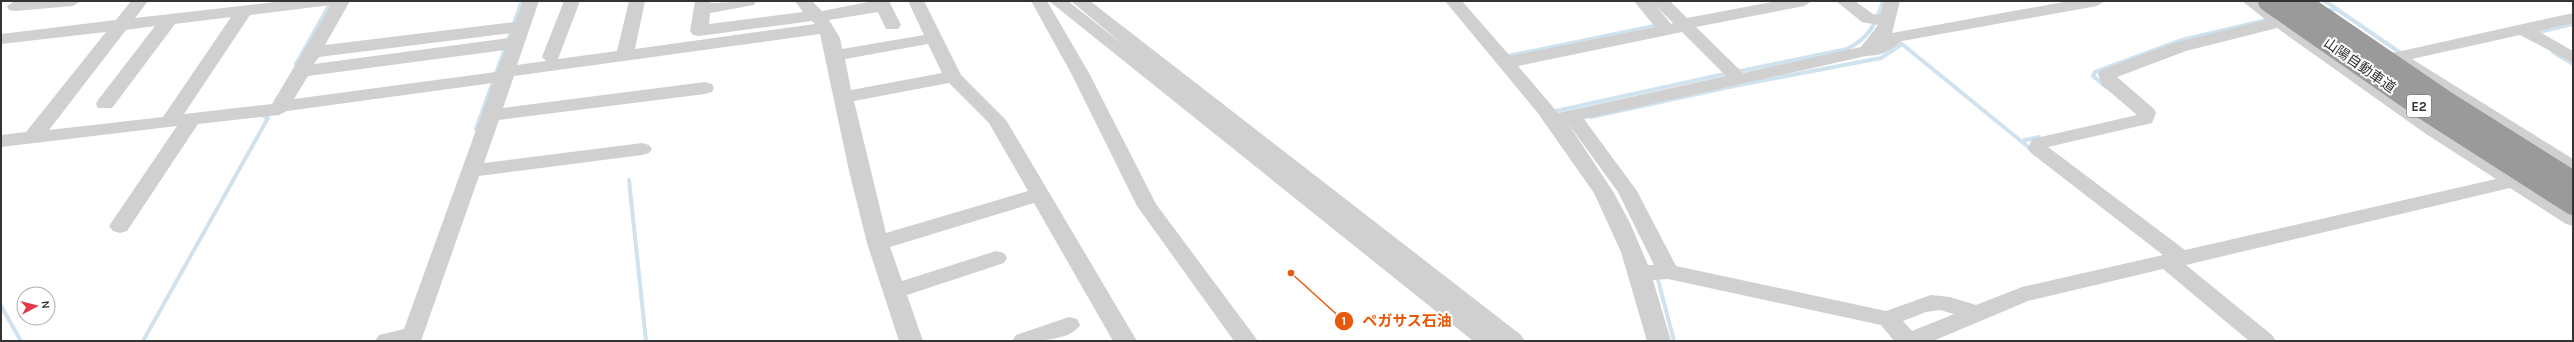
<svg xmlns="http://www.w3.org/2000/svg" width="2574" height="342" font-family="Karla,'Noto Sans JP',sans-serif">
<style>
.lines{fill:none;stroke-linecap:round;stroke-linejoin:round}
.stream{stroke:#cfe2ee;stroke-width:4}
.minor{fill:#d0d0d0;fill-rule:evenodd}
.highway-bridge{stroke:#9a9a9a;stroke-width:22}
.labels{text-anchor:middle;stroke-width:4;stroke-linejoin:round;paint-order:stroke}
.shield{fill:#fff;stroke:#707070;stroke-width:1}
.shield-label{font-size:13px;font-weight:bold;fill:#333}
.street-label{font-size:14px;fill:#333;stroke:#fff}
.leader{fill:none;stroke:#e8590c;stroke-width:1.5}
.callout-dot{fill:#e8590c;stroke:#fff;stroke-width:1.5}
.mark-label{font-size:12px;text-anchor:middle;font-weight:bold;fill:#fff}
.callout-label{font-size:15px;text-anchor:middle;font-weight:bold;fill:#e8590c;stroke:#fff;stroke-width:4;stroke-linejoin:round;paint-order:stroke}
</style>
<rect width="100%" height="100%" fill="#fff"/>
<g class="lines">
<g class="stream">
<path d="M 2325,1 L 2402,54"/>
<path d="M 2325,11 L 2337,9"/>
<path d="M 2535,33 L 2573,24"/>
<path d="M 2553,52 L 2573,64"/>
<path d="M 1510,58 L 1508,56 L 1659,25"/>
<path d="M 296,64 L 330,4"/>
<path d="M 1736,72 L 1847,49 C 1869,38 1876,24 1883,1"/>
<path d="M 2106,87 L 2093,76 L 2095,72 L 2182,40 L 2271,19"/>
<path d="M 1556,111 L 1729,73"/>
<path d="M 1591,117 L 1734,86 L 1881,58 L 1902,44 L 2032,150"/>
<path d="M 476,129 L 522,1"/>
<path d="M 2021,141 L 2039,137"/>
<path d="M 629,180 L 646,341"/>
<path d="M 1657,276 L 1674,341"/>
<path d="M 1,306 L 21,341"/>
<path d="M 143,341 L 268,118 L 265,117 L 268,112"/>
</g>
<g class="minor">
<path d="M 15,1 L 81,1 L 73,6 L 15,11 L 9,10 L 7,6 Z"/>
<path d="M 131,1 L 148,1 L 135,18 L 284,1 L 350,1 L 325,45 L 515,22 L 523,1 L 539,1 L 517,65 L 546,61 L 542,57 L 564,1 L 580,1 L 558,59 L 617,51 L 629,1 L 645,1 L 635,49 L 815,24 L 812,21 L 699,36 L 693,35 L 690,31 L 695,1 L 711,1 L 711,3 L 756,1 L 754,5 L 710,13 L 709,24 L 803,12 L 795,1 L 812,1 L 822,11 L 873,1 L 889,1 L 901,25 L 898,29 L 886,29 L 878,12 L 829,20 L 840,38 L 842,49 L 924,35 L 908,1 L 924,1 L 961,75 L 1006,120 L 1137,341 L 1113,341 L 1034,203 L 890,247 L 902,281 L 996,251 L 1004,253 L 1007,258 L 1004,263 L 907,295 L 923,341 L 899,341 L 867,243 L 849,171 L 820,34 L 514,76 L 503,108 L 705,82 L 712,84 L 714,88 L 712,92 L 705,94 L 499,120 L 484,163 L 642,143 L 649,145 L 652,149 L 649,153 L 642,155 L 479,176 L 421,341 L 375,341 L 379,335 L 404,329 L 493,83 L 287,111 L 279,115 L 198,124 L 127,231 L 120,233 L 113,231 L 109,226 L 177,126 L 1,147 L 1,135 L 26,132 L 106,32 L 1,44 L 1,34 L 116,20 ZM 331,5 L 272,104 L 184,114 L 250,15 ZM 231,17 L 163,117 L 49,130 L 126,30 L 155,26 L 98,100 L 96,104 L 98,108 L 112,108 L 175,24 ZM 511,33 L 509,38 L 314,64 L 319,57 ZM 928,44 L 942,73 L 851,90 L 845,59 ZM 505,50 L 496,72 L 294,99 L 308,76 ZM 949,83 L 989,123 L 1028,191 L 886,233 L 854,101 Z"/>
<path d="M 1031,1 L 1047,1 L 1089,73 L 1156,204 L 1258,341 L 1234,341 L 1137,206 L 1071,73 Z"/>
<path d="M 1049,1 L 1068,1 L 1125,46 L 1071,1 L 1090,1 L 1521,335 L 1525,341 L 1473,341 Z"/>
<path d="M 1445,1 L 1462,1 L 1510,56 L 1655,27 L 1634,1 L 1651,1 L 1653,3 L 1652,1 L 1670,1 L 1687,18 L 1777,1 L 1812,1 L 1804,6 L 1696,27 L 1743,73 L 1861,47 L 1878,25 L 1862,22 L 1836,1 L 1855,1 L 1873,14 L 1880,15 L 1884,1 L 1900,1 L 1892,33 L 2069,1 L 2105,1 L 2097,6 L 1902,41 C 1888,52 1884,55 1866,56 L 1584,119 L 1637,191 L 1676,266 L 1886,311 L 1931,295 L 1950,297 L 1976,305 L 2022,287 L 2163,255 L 2031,153 L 2028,149 L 2032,139 L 2137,115 L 2102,85 L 2098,74 L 2101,70 L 2174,43 L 2266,20 L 2242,1 L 2261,1 L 2284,17 L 2307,13 L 2313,14 L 2316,18 L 2313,22 L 2296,25 L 2440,126 L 2573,210 L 2573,226 L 2566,224 L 2510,188 L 2186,265 L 2272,335 L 2276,341 L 2249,341 L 2163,269 L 2028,301 L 1933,341 L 1894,341 L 1881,325 L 1668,279 L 1653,280 L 1671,341 L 1647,341 L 1621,252 L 1594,193 L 1537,112 ZM 1657,7 L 1673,23 L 1671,24 ZM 2277,28 L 2426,134 L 2496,179 L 2185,250 L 2048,147 L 2152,123 L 2156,113 L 2154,109 L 2117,77 L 2186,51 ZM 1682,32 L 1726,76 L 1558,113 L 1518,66 ZM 1567,122 L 1618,192 L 1654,265 L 1648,265 L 1630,223 L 1614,193 ZM 1940,310 L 1954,314 L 1912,331 L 1903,321 L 1926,312 Z"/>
<path d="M 2573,13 L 2573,23 L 2538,31 L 2573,51 L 2573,63 L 2520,35 L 2412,59 L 2573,159 L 2573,174 L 2566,172 L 2388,57 L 2391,53 L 2397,52 Z"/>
<path d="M 1069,317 L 1077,319 L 1080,325 C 1070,342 1031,341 1012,341 L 1016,335 Z"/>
</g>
<g class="highway-bridge">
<path d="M 2269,1 L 2420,106 L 2573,204"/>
<path d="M 2298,1 L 2446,102 L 2573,182"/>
</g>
</g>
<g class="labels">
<rect class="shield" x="2407" y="95" width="24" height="22" rx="3"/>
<g class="shield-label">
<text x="2419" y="111">E2</text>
</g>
<g class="street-label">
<text transform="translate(2360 65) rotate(35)" y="5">山陽自動車道</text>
</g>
</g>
<path class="leader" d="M1291 273L1344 321"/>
<g class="callout-dot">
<circle cx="1291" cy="273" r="4"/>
<circle cx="1344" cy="321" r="10"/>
</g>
<g class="mark-label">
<text x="1344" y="325">1</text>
</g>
<g class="callout-label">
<text x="1407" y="326">ペガサス石油</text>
</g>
<rect width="2574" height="342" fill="none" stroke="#333333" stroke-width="4"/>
<g transform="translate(36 306) rotate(83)"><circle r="19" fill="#ffffff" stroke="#adadad"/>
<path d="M0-3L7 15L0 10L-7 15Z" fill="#e63946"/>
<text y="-6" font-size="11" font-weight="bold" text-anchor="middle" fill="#333333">N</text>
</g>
</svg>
